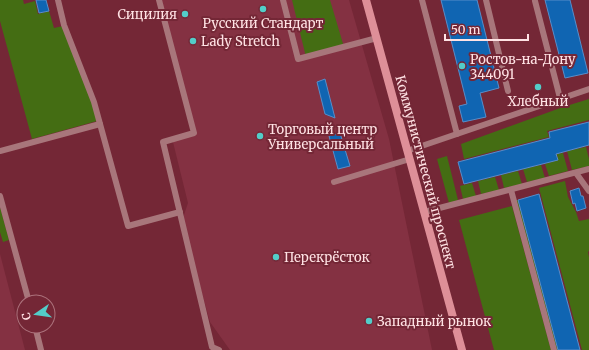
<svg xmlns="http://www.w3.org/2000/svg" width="589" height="350" font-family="Merriweather,serif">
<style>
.built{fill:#843142}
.green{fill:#446d13}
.building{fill:#1065b2;stroke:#578eca}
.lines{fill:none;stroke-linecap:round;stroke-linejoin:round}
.service{stroke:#a8767b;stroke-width:6}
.secondary{stroke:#de8f98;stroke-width:8}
.poi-dot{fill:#53cdc9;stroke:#742736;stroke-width:1.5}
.labels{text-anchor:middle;stroke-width:4;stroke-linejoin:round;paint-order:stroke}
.poi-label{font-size:13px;fill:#ffe2e4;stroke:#742736;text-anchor:start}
.street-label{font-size:13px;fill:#ffe2e4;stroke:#742736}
</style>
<rect width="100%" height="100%" fill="#742736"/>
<g class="built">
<path d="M 160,0 L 349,0 L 389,139 L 432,350 L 230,350 L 210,322 L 182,221 L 188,203 L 172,138 L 192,132 Z"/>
<path d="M 0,254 L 25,350 L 0,350 Z"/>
</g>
<g class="green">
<path d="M 0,0 L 23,0 L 24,4 L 35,1 L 38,14 L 49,11 L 54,28 L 63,26 L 92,103 L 97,121 L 32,139 L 0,21 Z"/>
<path d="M 292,0 L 330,0 L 344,47 L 306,57 Z"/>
<path d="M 589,99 L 589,120 L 547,131 L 549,137 L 464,159 L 461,144 L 563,107 Z"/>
<path d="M 586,147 L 589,159 L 589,166 L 572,170 L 567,151 Z"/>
<path d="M 563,153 L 568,171 L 549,176 L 545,164 L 558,160 L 557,154 Z"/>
<path d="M 447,156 L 458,200 L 449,203 L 437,159 Z"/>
<path d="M 541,165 L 545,178 L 527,182 L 523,169 Z"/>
<path d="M 518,171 L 522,184 L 504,188 L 501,175 Z"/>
<path d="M 495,177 L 499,190 L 481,194 L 478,181 Z"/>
<path d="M 565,181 L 568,197 L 576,212 L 579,221 L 589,219 L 589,251 L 588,252 L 589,257 L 589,350 L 582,350 L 539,188 Z"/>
<path d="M 472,183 L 476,196 L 463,199 L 460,186 Z"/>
<path d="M 518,200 L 558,350 L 555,350 L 515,201 Z"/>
<path d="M 512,206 L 551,350 L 494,350 L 459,220 Z"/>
<path d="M 0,207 L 9,240 L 3,242 L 0,232 Z"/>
</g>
<g class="building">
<path d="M 36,0 L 46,0 L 49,11 L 39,13 Z"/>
<path d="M 441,0 L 477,0 L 499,88 L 480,93 L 486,117 L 463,122 L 459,106 L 467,104 Z"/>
<path d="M 545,0 L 570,0 L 588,73 L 565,78 Z"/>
<path d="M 325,79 L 335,118 L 325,114 L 317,82 Z"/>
<path d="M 589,122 L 589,145 L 556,154 L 558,160 L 464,184 L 458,162 L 550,138 L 549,132 Z"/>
<path d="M 340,133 L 350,166 L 338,169 L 329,136 Z"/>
<path d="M 579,188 L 581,196 L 583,196 L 586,208 L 577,211 L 575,203 L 573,204 L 570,191 Z"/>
<path d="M 539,194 L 580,350 L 558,350 L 518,200 Z"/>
</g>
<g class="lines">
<g class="service">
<path d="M 58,0 L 64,25 L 94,102 L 128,226 L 180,212"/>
<path d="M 159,0 L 194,133 L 163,142 L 212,347 L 219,350"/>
<path d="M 283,0 L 298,59 L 377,38"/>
<path d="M 422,0 L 457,134"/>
<path d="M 486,0 L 508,91"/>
<path d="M 535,1 L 560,98"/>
<path d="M 0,151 L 100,124"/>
<path d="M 407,151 L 589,89"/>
<path d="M 576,173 L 589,191"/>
<path d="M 334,182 L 410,159"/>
<path d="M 511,190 L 554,350"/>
<path d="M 0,196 L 29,302"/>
<path d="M 424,212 L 589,169"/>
<path d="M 35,326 L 41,350"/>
</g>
<path class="secondary" d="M 366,0 L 462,350"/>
</g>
<g class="poi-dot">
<circle cx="263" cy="9" r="4"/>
<circle cx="185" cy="14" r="4"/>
<circle cx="193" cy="41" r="4"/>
<circle cx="462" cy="66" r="4"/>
<circle cx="538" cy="87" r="4"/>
<circle cx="260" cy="136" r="4"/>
<circle cx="276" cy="257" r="4"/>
<circle cx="369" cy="321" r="4"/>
</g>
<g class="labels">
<g class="poi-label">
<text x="177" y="19" text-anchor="end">Сицилия</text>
<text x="263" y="28" text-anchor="middle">Русский Стандарт</text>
<text x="201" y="46">Lady Stretch</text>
<text x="470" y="64">Ростов-на-Дону<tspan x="470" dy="15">344091</tspan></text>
<text x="538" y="106" text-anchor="middle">Хлебный</text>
<text x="268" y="134">Торговый центр<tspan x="268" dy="15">Универсальный</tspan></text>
<text x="284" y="262">Перекрёсток</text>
<text x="377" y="326">Западный рынок</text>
</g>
<g class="street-label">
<text transform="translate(426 172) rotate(75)" y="5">Коммунистический проспект</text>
</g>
</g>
<g transform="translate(36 314) rotate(257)"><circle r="19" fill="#742736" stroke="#ac727c"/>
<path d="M0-3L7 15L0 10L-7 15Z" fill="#53cdc9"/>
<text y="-6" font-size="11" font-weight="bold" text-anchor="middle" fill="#ffe2e4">С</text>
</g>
<path d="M445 34v6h83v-6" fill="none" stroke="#ffe2e4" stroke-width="2"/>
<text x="451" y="34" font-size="12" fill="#ffe2e4" stroke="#742736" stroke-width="3" paint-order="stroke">50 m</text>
</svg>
